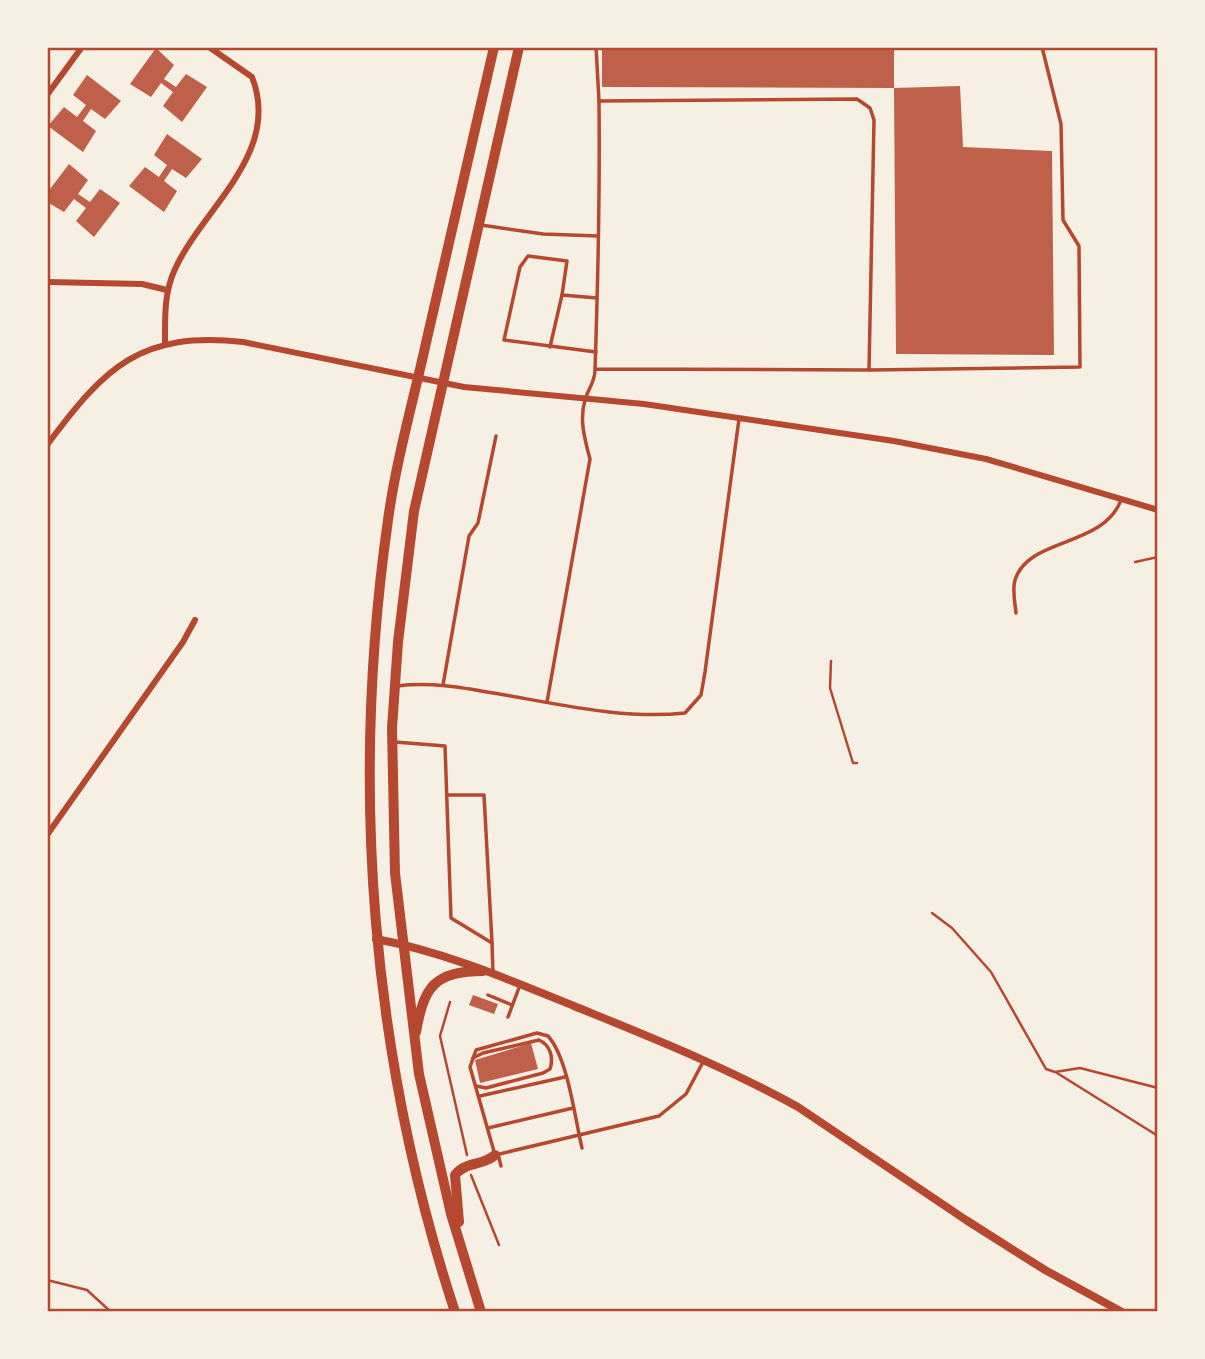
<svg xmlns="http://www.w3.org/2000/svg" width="1205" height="1359" font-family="Overpass,sans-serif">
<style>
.building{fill:#bf614a}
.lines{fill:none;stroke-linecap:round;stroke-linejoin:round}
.path{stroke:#b5482f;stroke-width:2.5}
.service{stroke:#b5482f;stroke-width:3.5}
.minor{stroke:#b5482f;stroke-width:6}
.tertiary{stroke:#b5482f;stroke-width:8}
.trunk{stroke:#b5482f;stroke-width:10}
.neatline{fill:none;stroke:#b5482f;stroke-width:2.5}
</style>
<rect width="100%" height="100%" fill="#f6efe4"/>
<g class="building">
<path d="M 602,47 L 894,47 L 894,88 L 602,87 Z"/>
<path d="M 156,48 L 174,65 L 164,79 L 176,87 L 186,74 L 207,87 L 182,122 L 163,106 L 173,92 L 161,83 L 151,97 L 130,84 Z"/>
<path d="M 87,75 L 121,101 L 105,119 L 91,109 L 83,121 L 96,131 L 83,152 L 48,126 L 64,107 L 77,117 L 86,105 L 73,95 Z"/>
<path d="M 960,86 L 963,147 L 1052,151 L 1054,355 L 896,354 L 894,88 Z"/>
<path d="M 167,134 L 202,159 L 186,178 L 172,169 L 164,181 L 177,191 L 164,212 L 129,186 L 145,167 L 159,177 L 167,165 L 154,155 Z"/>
<path d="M 69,164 L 88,180 L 78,194 L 90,202 L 100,189 L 120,203 L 94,237 L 76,221 L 86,208 L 74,199 L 64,212 L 47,202 L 47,193 Z"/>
<path d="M 473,995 L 498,1004 L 494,1014 L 469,1005 Z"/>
<path d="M 531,1043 L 538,1069 L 480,1083 L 475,1060 Z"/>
</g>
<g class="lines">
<g class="path">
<path d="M 1135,562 L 1158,557"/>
<path d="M 831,661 L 830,688 L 853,763 L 857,763"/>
<path d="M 932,913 L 952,928 L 991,972 L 1046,1069 L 1055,1072 L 1080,1068 L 1158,1088"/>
<path d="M 450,1002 L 440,1036 L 467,1155"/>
<path d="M 1057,1073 L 1158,1136"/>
<path d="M 471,1175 L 499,1245"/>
<path d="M 47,1280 L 87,1290 L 111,1312"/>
</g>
<g class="service">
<path d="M 596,47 L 599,101"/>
<path d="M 481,225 L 543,234 L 598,236"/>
<path d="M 550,347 L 562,295"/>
<path d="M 596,352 L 504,340 L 520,267 L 528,256 L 567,261 L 562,295 L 597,298"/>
<path d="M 869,370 L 1080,367 L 1079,246 L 1063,220 L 1061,124 L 1042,47"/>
<path d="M 1016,613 C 1015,602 1012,590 1015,580 C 1028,537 1103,548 1121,500"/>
<path d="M 443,685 L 469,536 L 478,523 L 496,436"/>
<path d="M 397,686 C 430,682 460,687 493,693 C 555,703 622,720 685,713 L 701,695 L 705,672 L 739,419"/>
<path d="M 547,702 L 590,459 C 585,440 579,420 585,400 C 588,389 595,382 595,370 C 598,280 600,191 599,101 L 857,99 L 870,108 L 874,120 L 869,370 L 595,369"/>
<path d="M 395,742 L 445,746 L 451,918 L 492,943 L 493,974"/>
<path d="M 447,795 L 484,795 L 492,943"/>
<path d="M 488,995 L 512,1005"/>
<path d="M 508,1017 L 520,985"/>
<path d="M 473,1058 L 483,1053 L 539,1040 C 550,1045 554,1057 550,1069 L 543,1073 L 486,1088 L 476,1086"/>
<path d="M 480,1096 L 565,1077"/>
<path d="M 488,1128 L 573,1108"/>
<path d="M 582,1148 C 575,1119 568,1058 548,1036 L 537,1033 L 476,1050 L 470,1067 L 495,1155 L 659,1116 L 686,1094 L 703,1062"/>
<path d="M 498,1154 L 501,1166"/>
</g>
<g class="minor">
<path d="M 47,95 L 82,47"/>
<path d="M 47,282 L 142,284 L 167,290"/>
<path d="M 165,343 C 165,317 164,293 175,269 C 203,208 282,153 252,77 L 209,47"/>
<path d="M 47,445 C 105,367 140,331 243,342 L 464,387 L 644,404 L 894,441 L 986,459 L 1158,510"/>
<path d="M 47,835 L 183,642 L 195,620"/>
</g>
<path class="tertiary" d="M 376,939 C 445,952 510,980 574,1006 C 650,1037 726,1067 798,1107 L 966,1220 L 1045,1270 L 1122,1312"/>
<g class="trunk">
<path d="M 416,1032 C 424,987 434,971 483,971"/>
<path d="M 459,1222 L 455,1175 C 466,1161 483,1166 495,1155"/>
<path d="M 455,1312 C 371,1056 350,787 388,520 C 396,461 413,402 426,343 C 448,245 471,146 494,47"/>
<path d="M 481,1312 L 451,1214 L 419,1074 L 395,873 L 392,728 L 398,642 L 414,511 L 519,47"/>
</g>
</g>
<rect width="1205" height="1359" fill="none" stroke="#f6efe4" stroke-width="98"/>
<rect x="49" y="49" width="1107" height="1261" class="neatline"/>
</svg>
